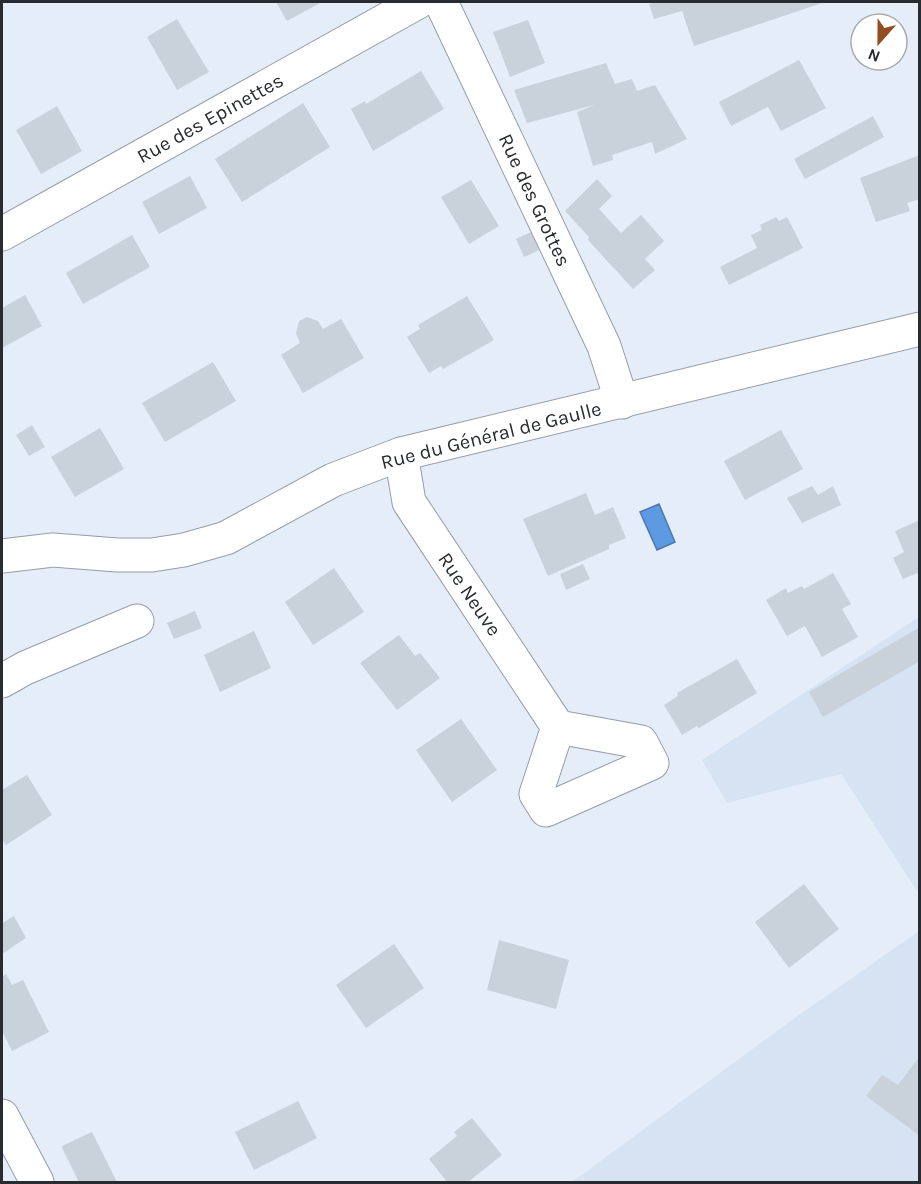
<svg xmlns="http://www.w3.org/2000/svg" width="921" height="1184" font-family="Karla,sans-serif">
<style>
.built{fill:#d6e3f3}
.water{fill:#5d9ae1;stroke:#4d79ac;stroke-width:1.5}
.building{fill:#c9d1db}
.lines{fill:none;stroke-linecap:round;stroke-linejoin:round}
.minor-casing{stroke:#959da6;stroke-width:35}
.secondary-casing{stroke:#959da6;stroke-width:35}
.minor{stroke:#fff;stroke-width:33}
.secondary{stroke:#fff;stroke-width:33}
.labels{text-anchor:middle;stroke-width:6;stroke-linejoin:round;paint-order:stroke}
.street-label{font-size:20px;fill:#282b2f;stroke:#fff}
</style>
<rect width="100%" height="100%" fill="#e5eef8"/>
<g class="built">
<path d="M 919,617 L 919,894 L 841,774 L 727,803 L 702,760 Z"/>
<path d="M 919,931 L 919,1182 L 572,1182 L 789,1022 Z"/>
</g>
<path class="water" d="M 659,504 L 675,542 L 657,550 L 640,512 Z"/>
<g class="building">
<path d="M 276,2 L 322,2 L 287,21 Z"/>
<path d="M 656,2 L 825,2 L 694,46 L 682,11 L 654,19 L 649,4 Z"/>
<path d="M 177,19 L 209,72 L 177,90 L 147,37 Z"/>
<path d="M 528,20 L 545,63 L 510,77 L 493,32 Z"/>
<path d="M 799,60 L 826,108 L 781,131 L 768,107 L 731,126 L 719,102 Z"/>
<path d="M 606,63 L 615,84 L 632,79 L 637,91 L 655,85 L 687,139 L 655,154 L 652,142 L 612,155 L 613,160 L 593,166 L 577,112 L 594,105 L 527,123 L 514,90 Z"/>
<path d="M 421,71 L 444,109 L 373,151 L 351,109 L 365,101 L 366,104 Z"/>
<path d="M 303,103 L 330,147 L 242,202 L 215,159 Z"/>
<path d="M 57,106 L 82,151 L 41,174 L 16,130 Z"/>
<path d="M 873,116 L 884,137 L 805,179 L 794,159 Z"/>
<path d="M 920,155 L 920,199 L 907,203 L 910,211 L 876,222 L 860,178 Z"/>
<path d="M 190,176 L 207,208 L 159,234 L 142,202 Z"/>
<path d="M 597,179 L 612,196 L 599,209 L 621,233 L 641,215 L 664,241 L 645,259 L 655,270 L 633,289 L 588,240 L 589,237 L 565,211 Z"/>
<path d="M 471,180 L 499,226 L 469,244 L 441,197 Z"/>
<path d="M 776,217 L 779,221 L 787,217 L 803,248 L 729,285 L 720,267 L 757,248 L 751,235 L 762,230 L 760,225 Z"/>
<path d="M 531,232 L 539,250 L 524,257 L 516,239 Z"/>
<path d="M 132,235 L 150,267 L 83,304 L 66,273 Z"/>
<path d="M 25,295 L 42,326 L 2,348 L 2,308 Z"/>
<path d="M 467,296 L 494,340 L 443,369 L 441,366 L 429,373 L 407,337 L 420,329 L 418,325 Z"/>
<path d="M 307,317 L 318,321 L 323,329 L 341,319 L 364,358 L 303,393 L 281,355 L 300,343 L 296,333 L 299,321 Z"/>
<path d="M 213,362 L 236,401 L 165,442 L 142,403 Z"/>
<path d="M 32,425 L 45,447 L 29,456 L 16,435 Z"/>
<path d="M 100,428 L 124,469 L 75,497 L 51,457 Z"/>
<path d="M 781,430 L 803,469 L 745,500 L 724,461 Z"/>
<path d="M 812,486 L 818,495 L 833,486 L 841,505 L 802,523 L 787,498 Z"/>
<path d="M 586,493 L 595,515 L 613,507 L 626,538 L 609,545 L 609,549 L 548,576 L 523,519 Z"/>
<path d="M 920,520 L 920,572 L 903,579 L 893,558 L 904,552 L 895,531 Z"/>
<path d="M 583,564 L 590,579 L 566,590 L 560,574 Z"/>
<path d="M 334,568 L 364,612 L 313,645 L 285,602 Z"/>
<path d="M 833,573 L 851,604 L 842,609 L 858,637 L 822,657 L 805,626 L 787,636 L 766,600 L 786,588 L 788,593 L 802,586 L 804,589 Z"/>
<path d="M 195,611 L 202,628 L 174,639 L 167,623 Z"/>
<path d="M 920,627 L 920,661 L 823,717 L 809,692 Z"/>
<path d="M 254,631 L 271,668 L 220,692 L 204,655 Z"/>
<path d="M 399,635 L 415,656 L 420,653 L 440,678 L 397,710 L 360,663 Z"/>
<path d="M 737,659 L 757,693 L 699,728 L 697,726 L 682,735 L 664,705 L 678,696 L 677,693 Z"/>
<path d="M 461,719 L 497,770 L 452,802 L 416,750 Z"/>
<path d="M 27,775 L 52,815 L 6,845 L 2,839 L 2,790 Z"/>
<path d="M 804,884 L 839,929 L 789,968 L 755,922 Z"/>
<path d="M 14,916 L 26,938 L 2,954 L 2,923 Z"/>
<path d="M 499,940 L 569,960 L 556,1009 L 487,990 Z"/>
<path d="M 394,944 L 424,988 L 366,1028 L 336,985 Z"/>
<path d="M 6,974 L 12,985 L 23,980 L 49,1032 L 12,1051 L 2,1031 L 2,977 Z"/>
<path d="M 920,1056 L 920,1136 L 866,1096 L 882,1075 L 898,1085 Z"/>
<path d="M 298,1101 L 317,1138 L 254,1170 L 235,1132 Z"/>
<path d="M 472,1118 L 502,1155 L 468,1182 L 447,1182 L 429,1159 L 457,1136 L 454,1132 Z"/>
<path d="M 92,1132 L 117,1182 L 79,1182 L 62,1148 L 62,1146 Z"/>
</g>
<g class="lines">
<g class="minor-casing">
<g id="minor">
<path d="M 441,2 L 604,346 L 622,402"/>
<path d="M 2,234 L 418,2"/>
<path d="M 401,454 L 409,502 L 558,727 L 641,742 L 652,763 L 546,810 L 536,794 L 558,727"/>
<path d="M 2,681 L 25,668 L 137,621"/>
<path d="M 2,1116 L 37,1182"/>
</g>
</g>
<g class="secondary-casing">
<path id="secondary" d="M 2,556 L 53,550 L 117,555 L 152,555 L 184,550 L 226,538 L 333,480 L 401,454 L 920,329"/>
</g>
<use href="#minor" class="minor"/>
<use href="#secondary" class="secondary"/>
</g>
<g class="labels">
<g class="street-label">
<text transform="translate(210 118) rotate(-29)" y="7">Rue des Epinettes</text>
<text transform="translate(535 200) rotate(65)" y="7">Rue des Grottes</text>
<text transform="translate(491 435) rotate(-14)" y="7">Rue du Général de Gaulle</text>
<text transform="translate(470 594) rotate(56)" y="7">Rue Neuve</text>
</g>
</g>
<rect width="921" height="1184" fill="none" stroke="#282b2f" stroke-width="6"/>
<g transform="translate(879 42) rotate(201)"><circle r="28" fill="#ffffff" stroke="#a9aaac" stroke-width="1.5"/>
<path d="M0-4.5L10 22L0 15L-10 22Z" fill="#924e21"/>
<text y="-9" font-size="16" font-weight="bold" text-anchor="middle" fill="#282b2f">N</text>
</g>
</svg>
